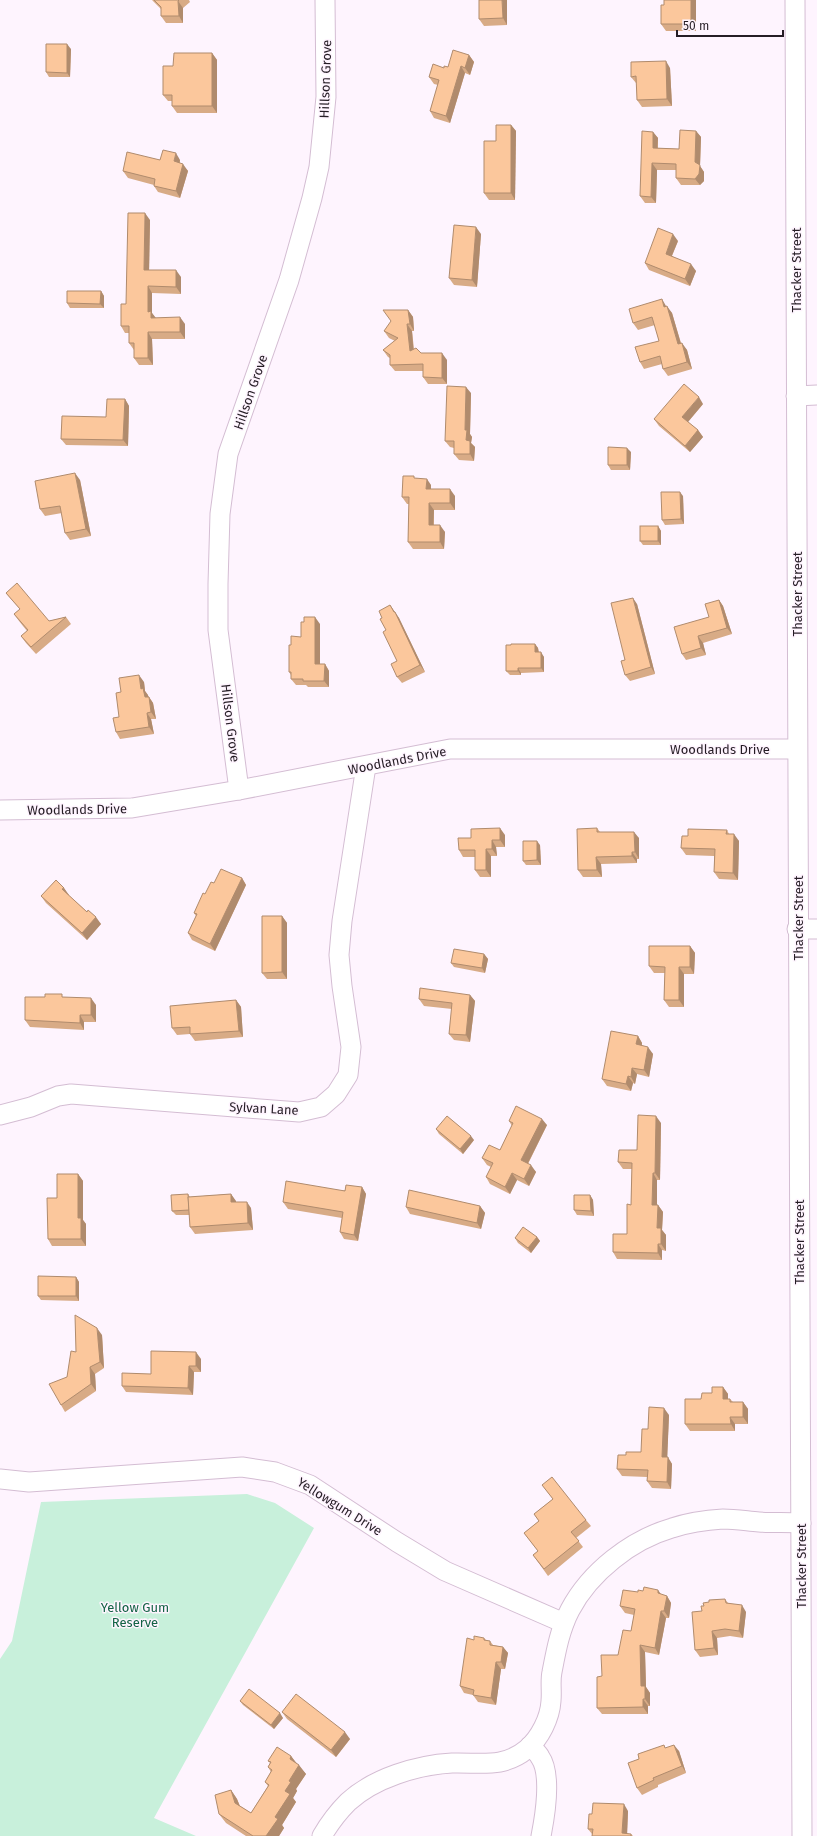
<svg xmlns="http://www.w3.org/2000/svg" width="817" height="1836" font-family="'Fira Sans',sans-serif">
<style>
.green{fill:#c8f0db}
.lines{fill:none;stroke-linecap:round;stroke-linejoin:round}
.minor-casing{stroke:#d4bdd3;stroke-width:21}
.minor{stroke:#fff;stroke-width:19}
.wall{fill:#d8ab86}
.shaded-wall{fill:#b08b6d}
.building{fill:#fbc79c;stroke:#b08b6d}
.labels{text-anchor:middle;stroke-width:3;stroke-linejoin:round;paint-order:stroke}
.street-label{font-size:13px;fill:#251d25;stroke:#fef4fe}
.park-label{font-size:13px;fill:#136345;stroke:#fef4fe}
</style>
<rect width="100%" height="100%" fill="#fef4fe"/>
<path class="green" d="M 247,1494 L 275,1503 L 314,1528 L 154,1818 L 196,1836 L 0,1836 L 0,1659 L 12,1641 L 41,1502 Z"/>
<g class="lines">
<g class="minor-casing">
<g id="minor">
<path d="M 795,0 L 802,1836"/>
<path d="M 796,396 L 817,395"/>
<path d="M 239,790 L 218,630 L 218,584 L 220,514 L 228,454 L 289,280 L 312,198 L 319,167 L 326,97 L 325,0"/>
<path d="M 0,810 L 132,808 L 239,790 L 450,749 L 797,749"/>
<path d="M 797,929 L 817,929"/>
<path d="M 0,1115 L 31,1107 L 58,1096 L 71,1094 L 299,1112 L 321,1107 L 336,1094 L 348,1075 L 351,1047 L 342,986 L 339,955 L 342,921 L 366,766"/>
<path d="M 0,1479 L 29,1482 L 242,1467 L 275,1472 L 310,1485 L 397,1542 L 445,1571 L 564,1623"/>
<path d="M 530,1746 C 533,1749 538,1753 540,1757 C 552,1774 545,1816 541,1836"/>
<path d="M 322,1836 C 329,1824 338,1812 348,1802 C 374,1778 417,1765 452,1763 C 480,1762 503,1769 527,1749 C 540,1738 550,1718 551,1701 C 552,1691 550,1681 552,1672 C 556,1651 560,1629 570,1610 C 590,1572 631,1540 672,1528 C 687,1523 706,1520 723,1519 C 735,1519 747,1521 759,1522 C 773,1523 787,1522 801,1523"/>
</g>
</g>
<use href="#minor" class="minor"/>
</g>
<g class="wall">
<path d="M 152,0 L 189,0 L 190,2 L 183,8 L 183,23 L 166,23 L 161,16 L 161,9 Z"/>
<path d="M 507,0 L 507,25 L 484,26 L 479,19 Z"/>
<path d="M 664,0 L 696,0 L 696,31 L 666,31 L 661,24 L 664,5 Z"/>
<path d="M 71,49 L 70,77 L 49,77 L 46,72 Z"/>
<path d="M 212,53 L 217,60 L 217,113 L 177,113 L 172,106 L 172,101 L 168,101 L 163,95 L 173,66 Z"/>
<path d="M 469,55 L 474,62 L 470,75 L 465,73 L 450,123 L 434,118 L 430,111 L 438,85 L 434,84 L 429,77 L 444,68 L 448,67 Z"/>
<path d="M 670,68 L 672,106 L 642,107 L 637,100 L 637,83 L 636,83 L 631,77 Z"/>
<path d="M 511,125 L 516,131 L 515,200 L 489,200 L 484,193 Z"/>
<path d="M 696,131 L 701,137 L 700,166 L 704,172 L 704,181 L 700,185 L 681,185 L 676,178 L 676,170 L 657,170 L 656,203 L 645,203 L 640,196 L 653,132 L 658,138 L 658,148 L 679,149 Z"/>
<path d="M 160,160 L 180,160 L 180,163 L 188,171 L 180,198 L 158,192 L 154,186 L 154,185 L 128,178 L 123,171 Z"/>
<path d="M 150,220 L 149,270 L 181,277 L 181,294 L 152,293 L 152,313 L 155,318 L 185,324 L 185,339 L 152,339 L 153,365 L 139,365 L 134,358 L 134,350 L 129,343 L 129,333 L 125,333 L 121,326 L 126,304 Z"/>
<path d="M 481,234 L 477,287 L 454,285 L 449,278 Z"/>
<path d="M 678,241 L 672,256 L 696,271 L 690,286 L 649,270 L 645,263 Z"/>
<path d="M 101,291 L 104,296 L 104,308 L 70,308 L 67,303 Z"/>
<path d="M 666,307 L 672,313 L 681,343 L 687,350 L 692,369 L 668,376 L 663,369 L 662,364 L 644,369 L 640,362 L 659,341 L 655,325 L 638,330 L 633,323 Z"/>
<path d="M 408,310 L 413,317 L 414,331 L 412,331 L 414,349 L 421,353 L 447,360 L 447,384 L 428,384 L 423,377 L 423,371 L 395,371 L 390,365 L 390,358 L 388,357 L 383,350 L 395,341 L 389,338 L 384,331 Z"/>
<path d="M 471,393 L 470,434 L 472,437 L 471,443 L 475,447 L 474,461 L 459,460 L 454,454 L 454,448 L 450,447 L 445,441 Z"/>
<path d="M 125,399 L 129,406 L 128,446 L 66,445 L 61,439 L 106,417 Z"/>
<path d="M 703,404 L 688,422 L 698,430 L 703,437 L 690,452 L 659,426 L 654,419 Z"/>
<path d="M 631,452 L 630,470 L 611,470 L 608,465 Z"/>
<path d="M 416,478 L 431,485 L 431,489 L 455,496 L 455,510 L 434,510 L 434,525 L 445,532 L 444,549 L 413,549 L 408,542 L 409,504 L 407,504 L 402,497 Z"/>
<path d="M 80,480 L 91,536 L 70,540 L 65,533 L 62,513 L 45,516 L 40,509 Z"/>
<path d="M 683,496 L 684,524 L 665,525 L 662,520 Z"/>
<path d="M 658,526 L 661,531 L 661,545 L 643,545 L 640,541 Z"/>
<path d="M 6,593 L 49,621 L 66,617 L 71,624 L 36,654 L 26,643 L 21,636 L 27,631 L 19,621 L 14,614 L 20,609 L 11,599 Z"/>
<path d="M 719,600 L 723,606 L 732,634 L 703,643 L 706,655 L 686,660 L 682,654 L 709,617 Z"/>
<path d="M 637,604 L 655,674 L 630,681 L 625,675 L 625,660 Z"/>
<path d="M 390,605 L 399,618 L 425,672 L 402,683 L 397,677 L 397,661 L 382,618 Z"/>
<path d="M 320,624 L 320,664 L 325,664 L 329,671 L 329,687 L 308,687 L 306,685 L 296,685 L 291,679 L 291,675 L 289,672 L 301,637 Z"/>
<path d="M 535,644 L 538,648 L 539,652 L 544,657 L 544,672 L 521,673 L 521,675 L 510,675 L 506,671 Z"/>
<path d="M 144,682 L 145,691 L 153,703 L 156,719 L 151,719 L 154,734 L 120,739 L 116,732 L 119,717 L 121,692 Z"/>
<path d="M 597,828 L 600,832 L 639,838 L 639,859 L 637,859 L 637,863 L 601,864 L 602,877 L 583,877 L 578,870 Z"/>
<path d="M 727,830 L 729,834 L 739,841 L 738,880 L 719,879 L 714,872 L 714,856 L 686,855 L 681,848 L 688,836 Z"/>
<path d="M 505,835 L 505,847 L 496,847 L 497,856 L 491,856 L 491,877 L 480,877 L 475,870 L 475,857 L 463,857 L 459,850 L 471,838 Z"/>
<path d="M 540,845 L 541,865 L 526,865 L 523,861 Z"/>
<path d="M 242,878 L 246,885 L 215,951 L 192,940 L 188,933 L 196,916 L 194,913 L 205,894 Z"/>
<path d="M 64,888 L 68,895 L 101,924 L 87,940 L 46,903 L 41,896 Z"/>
<path d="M 282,916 L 287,923 L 287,979 L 267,979 L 262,973 Z"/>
<path d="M 690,946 L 695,953 L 694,974 L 684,974 L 684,1007 L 669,1007 L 664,1000 L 665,973 L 654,973 L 649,966 Z"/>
<path d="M 484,954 L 488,959 L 485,973 L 454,967 L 451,963 Z"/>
<path d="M 470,995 L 475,1001 L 470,1042 L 454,1040 L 449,1034 L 452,1009 L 424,1006 L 419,999 Z"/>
<path d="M 45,997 L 64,997 L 96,1005 L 96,1022 L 84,1022 L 84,1030 L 30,1027 L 25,1020 Z"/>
<path d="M 236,1000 L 241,1007 L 243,1037 L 195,1041 L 190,1034 L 177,1035 L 172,1028 Z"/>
<path d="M 638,1036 L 642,1043 L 642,1046 L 653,1054 L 649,1077 L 637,1074 L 635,1084 L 633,1083 L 631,1091 L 607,1086 L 602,1079 Z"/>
<path d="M 509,1121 L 547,1125 L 528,1164 L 536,1172 L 529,1186 L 517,1180 L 510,1194 L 490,1184 L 486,1177 L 491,1167 L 487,1165 L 482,1158 L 500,1150 L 512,1126 Z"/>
<path d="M 661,1123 L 660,1180 L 657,1180 L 657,1205 L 658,1205 L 663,1212 L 662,1230 L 666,1235 L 666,1251 L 662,1250 L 662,1260 L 617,1259 L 613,1252 L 627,1234 L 631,1205 L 632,1169 L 623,1169 L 618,1162 L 637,1150 Z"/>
<path d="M 436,1129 L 474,1140 L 463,1154 L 439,1134 Z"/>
<path d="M 78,1174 L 83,1181 L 83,1220 L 86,1224 L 86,1246 L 52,1246 L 48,1239 L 57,1198 Z"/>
<path d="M 362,1187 L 366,1194 L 358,1241 L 344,1239 L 340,1232 L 342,1218 L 288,1209 L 283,1202 Z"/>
<path d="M 188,1194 L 190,1197 L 231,1194 L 236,1202 L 251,1208 L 253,1230 L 195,1234 L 190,1227 L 190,1215 L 176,1215 L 172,1211 Z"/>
<path d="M 590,1195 L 593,1200 L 594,1216 L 577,1215 L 574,1210 Z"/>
<path d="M 480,1206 L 485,1213 L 481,1229 L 410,1214 L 406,1207 Z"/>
<path d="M 537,1237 L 540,1241 L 531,1253 L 518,1243 L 515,1238 Z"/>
<path d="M 76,1277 L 79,1282 L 79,1301 L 41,1300 L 38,1296 Z"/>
<path d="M 102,1335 L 104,1368 L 95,1374 L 96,1391 L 65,1412 L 61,1405 L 67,1377 L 76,1352 Z"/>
<path d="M 201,1359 L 201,1372 L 194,1372 L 193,1395 L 126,1392 L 122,1386 L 151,1374 Z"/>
<path d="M 723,1387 L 728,1394 L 728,1399 L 730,1399 L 733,1402 L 743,1402 L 748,1409 L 748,1424 L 735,1424 L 735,1431 L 690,1431 L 685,1424 L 701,1399 Z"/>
<path d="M 669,1415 L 667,1457 L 672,1464 L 671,1489 L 652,1488 L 647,1481 L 647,1477 L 622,1476 L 617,1469 L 626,1455 L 641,1452 L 648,1429 Z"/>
<path d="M 542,1485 L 586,1520 L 591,1526 L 576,1538 L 583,1547 L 548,1576 L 533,1555 L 538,1551 L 524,1533 L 539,1521 L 534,1514 L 553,1499 Z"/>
<path d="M 638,1592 L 662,1595 L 667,1596 L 671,1603 L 669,1618 L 666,1618 L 659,1655 L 645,1652 L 646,1687 L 650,1693 L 650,1706 L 648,1706 L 648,1714 L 602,1714 L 597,1708 L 602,1676 L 618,1655 L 631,1631 L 634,1615 L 625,1613 L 620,1606 Z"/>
<path d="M 725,1599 L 728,1603 L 746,1612 L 743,1638 L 730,1636 L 717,1638 L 718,1655 L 700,1657 L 695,1650 L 702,1611 L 704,1606 L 709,1602 Z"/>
<path d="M 484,1638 L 487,1641 L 490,1641 L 493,1645 L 503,1647 L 508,1653 L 505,1669 L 501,1669 L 496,1705 L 478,1702 L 473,1695 L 464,1693 L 460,1686 L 474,1640 Z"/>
<path d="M 240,1701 L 283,1718 L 274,1729 L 243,1705 Z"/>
<path d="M 282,1712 L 350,1739 L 336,1757 L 287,1719 Z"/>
<path d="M 665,1748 L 679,1751 L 686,1773 L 658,1785 L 658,1787 L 642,1795 L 637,1788 L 639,1759 Z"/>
<path d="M 291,1756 L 296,1763 L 306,1774 L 296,1789 L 297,1791 L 293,1798 L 296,1802 L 282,1825 L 284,1828 L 279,1836 L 246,1836 L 226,1823 L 219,1814 L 231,1790 L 237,1799 L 240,1806 L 251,1813 L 268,1786 L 265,1782 L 271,1772 L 268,1767 L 270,1763 L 268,1761 Z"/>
<path d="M 628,1811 L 627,1834 L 631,1834 L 633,1836 L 592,1836 L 592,1834 L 588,1829 L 592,1814 Z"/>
</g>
<g class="shaded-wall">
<path d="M 502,0 L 507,0 L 507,25 L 503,18 Z"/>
<path d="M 691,0 L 696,0 L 696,31 L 691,24 Z"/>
<path d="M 178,1 L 183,8 L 183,23 L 179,16 Z"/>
<path d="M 67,44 L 71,49 L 70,77 L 67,73 Z"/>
<path d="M 212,53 L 217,60 L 217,113 L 212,106 Z"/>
<path d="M 469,55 L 474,62 L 470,75 L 465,68 Z"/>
<path d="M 666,61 L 670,68 L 672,106 L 667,99 Z"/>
<path d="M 461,66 L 465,73 L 450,123 L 446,116 Z"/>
<path d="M 511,125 L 516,131 L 515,200 L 511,193 Z"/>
<path d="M 696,131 L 701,137 L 700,166 L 704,172 L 704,181 L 700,185 L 695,179 L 695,162 Z"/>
<path d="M 653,132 L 658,138 L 657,155 L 653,148 Z"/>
<path d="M 176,153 L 180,160 L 178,168 L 174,161 Z"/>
<path d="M 652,163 L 657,170 L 656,203 L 651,197 Z"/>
<path d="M 183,164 L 188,171 L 180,198 L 176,191 Z"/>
<path d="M 145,213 L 150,220 L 149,276 L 144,270 Z"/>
<path d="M 476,227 L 481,234 L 477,287 L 472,280 Z"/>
<path d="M 673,234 L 678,241 L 670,260 L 666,254 Z"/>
<path d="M 691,264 L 696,271 L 690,286 L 685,279 Z"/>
<path d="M 176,270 L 181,277 L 181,294 L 176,287 Z"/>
<path d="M 148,286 L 152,293 L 152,313 L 156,318 L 156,325 L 148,312 Z"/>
<path d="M 101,291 L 104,296 L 104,308 L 100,304 Z"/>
<path d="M 662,299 L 666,306 L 669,314 L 664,307 Z"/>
<path d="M 667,306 L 672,313 L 683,351 L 678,344 Z"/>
<path d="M 408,310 L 413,317 L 414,331 L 410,324 Z"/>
<path d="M 180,317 L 185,324 L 185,339 L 180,332 Z"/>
<path d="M 407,324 L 412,331 L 414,358 L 410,351 Z"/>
<path d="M 148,332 L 152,339 L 153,365 L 148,358 Z"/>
<path d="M 682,343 L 687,350 L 692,369 L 687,362 Z"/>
<path d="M 442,353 L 447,360 L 447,384 L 442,378 Z"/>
<path d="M 466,387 L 471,393 L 470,434 L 472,437 L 471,443 L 475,447 L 474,461 L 470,454 L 466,440 L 465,430 Z"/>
<path d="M 699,397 L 703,404 L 687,423 L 682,417 Z"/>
<path d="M 125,399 L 129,406 L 128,446 L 123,440 Z"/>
<path d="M 698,430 L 703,437 L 690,452 L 685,446 Z"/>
<path d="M 627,448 L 631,452 L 630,470 L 627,465 Z"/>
<path d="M 75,473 L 80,480 L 91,536 L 86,529 Z"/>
<path d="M 427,479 L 431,485 L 431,495 L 426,489 Z"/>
<path d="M 450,489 L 455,496 L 455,510 L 450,503 Z"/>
<path d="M 680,492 L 683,496 L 684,524 L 681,519 Z"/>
<path d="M 429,503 L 434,510 L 433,531 L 429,525 Z"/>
<path d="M 440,525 L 445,532 L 444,549 L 440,542 Z"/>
<path d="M 658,526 L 661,531 L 661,545 L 658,541 Z"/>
<path d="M 633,598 L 637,604 L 655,674 L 651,667 Z"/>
<path d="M 719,600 L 723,606 L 732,634 L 727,628 Z"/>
<path d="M 390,605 L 399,618 L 425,672 L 420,665 Z"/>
<path d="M 315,617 L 320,624 L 320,671 L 315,664 Z"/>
<path d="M 698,636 L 703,643 L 706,655 L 701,648 Z"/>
<path d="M 535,644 L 538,648 L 539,657 L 535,652 Z"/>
<path d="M 541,652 L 544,657 L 544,672 L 541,668 Z"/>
<path d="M 325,664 L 329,671 L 329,687 L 324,681 Z"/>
<path d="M 518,668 L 521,673 L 521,675 L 518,671 Z"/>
<path d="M 139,675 L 144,682 L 145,691 L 148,695 L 149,704 L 145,697 L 141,689 Z"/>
<path d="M 149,697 L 153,703 L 156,719 L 151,712 Z"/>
<path d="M 147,713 L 151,719 L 154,734 L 149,727 Z"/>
<path d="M 500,828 L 505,835 L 505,847 L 500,840 Z"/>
<path d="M 634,832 L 639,838 L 639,859 L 635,852 Z"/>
<path d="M 734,834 L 739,841 L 738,880 L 733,873 Z"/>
<path d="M 492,840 L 496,847 L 497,856 L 492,849 Z"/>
<path d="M 537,841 L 540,845 L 541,865 L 537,860 Z"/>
<path d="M 486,849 L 491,856 L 491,877 L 486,870 Z"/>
<path d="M 632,852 L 637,859 L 637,863 L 632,856 Z"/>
<path d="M 596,857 L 601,864 L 602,877 L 597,870 Z"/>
<path d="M 242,878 L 246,885 L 215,951 L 210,944 Z"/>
<path d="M 64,888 L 69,895 L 67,896 L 62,889 Z"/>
<path d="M 282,916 L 287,923 L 287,979 L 282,972 Z"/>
<path d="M 96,917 L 101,924 L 87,940 L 82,933 Z"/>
<path d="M 690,946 L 695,953 L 694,974 L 690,967 Z"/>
<path d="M 484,954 L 488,959 L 485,973 L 482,968 Z"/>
<path d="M 679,967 L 684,974 L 684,1007 L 679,1000 Z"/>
<path d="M 470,995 L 475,1001 L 470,1042 L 466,1035 Z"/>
<path d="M 91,998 L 96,1005 L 96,1022 L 91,1015 Z"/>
<path d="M 236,1000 L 241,1007 L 243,1037 L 239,1031 Z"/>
<path d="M 80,1015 L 84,1022 L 84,1030 L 80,1023 Z"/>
<path d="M 638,1036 L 642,1043 L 641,1051 L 636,1044 Z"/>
<path d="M 648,1047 L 653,1054 L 649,1077 L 644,1070 Z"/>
<path d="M 632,1068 L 637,1074 L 635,1084 L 631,1077 Z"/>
<path d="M 628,1076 L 633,1083 L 631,1091 L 626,1084 Z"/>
<path d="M 656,1116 L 661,1123 L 660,1180 L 655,1173 Z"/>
<path d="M 542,1119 L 547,1125 L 526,1167 L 521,1160 Z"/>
<path d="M 471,1136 L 474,1140 L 463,1154 L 460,1149 Z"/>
<path d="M 531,1165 L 536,1172 L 529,1186 L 524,1179 Z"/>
<path d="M 512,1173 L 517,1180 L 510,1194 L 505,1187 Z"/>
<path d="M 653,1173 L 657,1180 L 657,1212 L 652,1205 Z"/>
<path d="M 78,1174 L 83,1181 L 83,1220 L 86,1224 L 86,1246 L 81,1239 L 78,1218 Z"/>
<path d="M 362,1187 L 366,1194 L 358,1241 L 354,1235 Z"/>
<path d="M 231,1194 L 236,1201 L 236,1209 L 231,1202 Z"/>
<path d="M 590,1195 L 593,1200 L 594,1216 L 591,1211 Z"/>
<path d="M 247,1202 L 251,1208 L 253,1230 L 248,1223 Z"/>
<path d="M 658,1205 L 663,1212 L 662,1230 L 666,1235 L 666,1251 L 661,1244 L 657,1228 Z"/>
<path d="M 480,1206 L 485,1213 L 481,1229 L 477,1223 Z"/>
<path d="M 537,1237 L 540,1241 L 531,1253 L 528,1248 Z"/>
<path d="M 658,1244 L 662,1250 L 662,1260 L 658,1253 Z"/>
<path d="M 76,1277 L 79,1282 L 79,1301 L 76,1296 Z"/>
<path d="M 97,1328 L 102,1335 L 104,1368 L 100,1362 Z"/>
<path d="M 196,1352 L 201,1359 L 201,1372 L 196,1366 Z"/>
<path d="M 189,1366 L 194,1372 L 193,1395 L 188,1388 Z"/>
<path d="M 90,1367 L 95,1374 L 96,1391 L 91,1384 Z"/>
<path d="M 723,1387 L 728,1394 L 728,1405 L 723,1399 Z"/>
<path d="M 743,1402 L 748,1409 L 748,1424 L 743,1417 Z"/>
<path d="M 664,1408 L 669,1415 L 667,1464 L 662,1457 Z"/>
<path d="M 730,1417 L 735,1424 L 735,1431 L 731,1424 Z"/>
<path d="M 668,1457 L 672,1464 L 671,1489 L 667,1482 Z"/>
<path d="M 658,1590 L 663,1597 L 658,1593 Z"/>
<path d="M 667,1596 L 671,1603 L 669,1618 L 664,1611 Z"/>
<path d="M 742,1605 L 746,1612 L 743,1638 L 739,1631 Z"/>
<path d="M 661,1611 L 666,1618 L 659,1655 L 655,1648 Z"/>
<path d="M 712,1631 L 717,1638 L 718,1655 L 714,1648 Z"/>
<path d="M 640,1645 L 645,1652 L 646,1687 L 650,1693 L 650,1706 L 645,1699 L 641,1686 Z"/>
<path d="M 503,1647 L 508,1653 L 505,1669 L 501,1662 Z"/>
<path d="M 496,1662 L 501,1669 L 496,1705 L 491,1698 Z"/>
<path d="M 643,1699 L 648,1706 L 648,1714 L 643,1707 Z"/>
<path d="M 280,1713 L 283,1718 L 274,1729 L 271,1725 Z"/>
<path d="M 345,1732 L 350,1739 L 336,1757 L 331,1750 Z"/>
<path d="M 674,1745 L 679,1751 L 686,1773 L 682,1766 Z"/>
<path d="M 291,1756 L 298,1765 L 290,1759 Z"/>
<path d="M 299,1765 L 306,1774 L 296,1789 L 297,1791 L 293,1798 L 296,1802 L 282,1825 L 284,1828 L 279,1836 L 266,1836 L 289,1781 Z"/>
<path d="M 231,1790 L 237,1799 L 242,1812 L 235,1803 Z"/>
<path d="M 624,1804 L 628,1811 L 627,1836 L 622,1833 Z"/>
</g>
<g class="building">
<path d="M 154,0 L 179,0 L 178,1 L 179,16 L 161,16 L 161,7 Z"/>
<path d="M 479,0 L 502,0 L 503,18 L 479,19 Z"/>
<path d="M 664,0 L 691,0 L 691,24 L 661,24 L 661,5 L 664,5 Z"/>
<path d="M 46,44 L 67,44 L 67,73 L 46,72 Z"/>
<path d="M 453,50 L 469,55 L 465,68 L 461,66 L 446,116 L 430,111 L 439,80 L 429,77 L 433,64 L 444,68 L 444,66 L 448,67 Z"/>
<path d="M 174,53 L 212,53 L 212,106 L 172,106 L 172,95 L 163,95 L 163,66 L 173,66 Z"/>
<path d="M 666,61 L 667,99 L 637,100 L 636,76 L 631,77 L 631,62 Z"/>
<path d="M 496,125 L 511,125 L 511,193 L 484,193 L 484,141 L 496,141 Z"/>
<path d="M 680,130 L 696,131 L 695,162 L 700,165 L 699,174 L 695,179 L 676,178 L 676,164 L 652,163 L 651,197 L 640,196 L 642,131 L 653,132 L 653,148 L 679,149 Z"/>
<path d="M 163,150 L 176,153 L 174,161 L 183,164 L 176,191 L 154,186 L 155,179 L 123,171 L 127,152 L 160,160 Z"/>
<path d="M 128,213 L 145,213 L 144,270 L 176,270 L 176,287 L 148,286 L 148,312 L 151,311 L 151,318 L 180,317 L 180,332 L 148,332 L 148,358 L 134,358 L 134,343 L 129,343 L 129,326 L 121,326 L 121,304 L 126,304 Z"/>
<path d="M 454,225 L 476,227 L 472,280 L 449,278 Z"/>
<path d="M 658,228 L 673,234 L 666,254 L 691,264 L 685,279 L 645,263 Z"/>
<path d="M 67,291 L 101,291 L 100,304 L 67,303 Z"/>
<path d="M 662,299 L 664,307 L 667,306 L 678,344 L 682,343 L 687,362 L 663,369 L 660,356 L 640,362 L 635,347 L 659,341 L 652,317 L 633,323 L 629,309 Z"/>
<path d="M 383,310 L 408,310 L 410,324 L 407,324 L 410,351 L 416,348 L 421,353 L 442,353 L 442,378 L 423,377 L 423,364 L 390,365 L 390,355 L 383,350 L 398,338 L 384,331 L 391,321 Z"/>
<path d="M 684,384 L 699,397 L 682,417 L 698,430 L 685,446 L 654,419 Z"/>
<path d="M 447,386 L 466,387 L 465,430 L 467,430 L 466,440 L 470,441 L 470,454 L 454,454 L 454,441 L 445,441 Z"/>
<path d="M 107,399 L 125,399 L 123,440 L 61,439 L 62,416 L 106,417 Z"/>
<path d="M 608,447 L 627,448 L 627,465 L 608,465 Z"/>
<path d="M 75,473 L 86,529 L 65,533 L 60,506 L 40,509 L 35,481 Z"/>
<path d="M 403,476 L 414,476 L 414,478 L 427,479 L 426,489 L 450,489 L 450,503 L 429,503 L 429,525 L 440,525 L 440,542 L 408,542 L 409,497 L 402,497 Z"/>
<path d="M 661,492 L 680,492 L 681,519 L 662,520 Z"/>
<rect x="640" y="526" width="18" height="15"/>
<path d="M 17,583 L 49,621 L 66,617 L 31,647 L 21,636 L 28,630 L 14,614 L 20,609 L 6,593 Z"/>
<path d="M 633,598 L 651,667 L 625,675 L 621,661 L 625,660 L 611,603 Z"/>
<path d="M 719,600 L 727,628 L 698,636 L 701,648 L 682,654 L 674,627 L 709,617 L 705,604 Z"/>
<path d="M 390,605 L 394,612 L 395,612 L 420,665 L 397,677 L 391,664 L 397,661 L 383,632 L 386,630 L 380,619 L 382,618 L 379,611 Z"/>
<path d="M 304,617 L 315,617 L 315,664 L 325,664 L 324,681 L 303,681 L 303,679 L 291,679 L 291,672 L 289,672 L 289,645 L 291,645 L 291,636 L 301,637 L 301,622 L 304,622 Z"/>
<path d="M 511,644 L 535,644 L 535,652 L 541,652 L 541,668 L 518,668 L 518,671 L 506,671 L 506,645 L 511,645 Z"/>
<path d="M 139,675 L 141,689 L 143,688 L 145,697 L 149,697 L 151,712 L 147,713 L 149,727 L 116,732 L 113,718 L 119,717 L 116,693 L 121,692 L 119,678 Z"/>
<path d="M 500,828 L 500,840 L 492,840 L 492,849 L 486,849 L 486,870 L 475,870 L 475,850 L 459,850 L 458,838 L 471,838 L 471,829 Z"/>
<path d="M 597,828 L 597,832 L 634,832 L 635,852 L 632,852 L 632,856 L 596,857 L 597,870 L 578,870 L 577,829 Z"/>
<path d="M 688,829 L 727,830 L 726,834 L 734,834 L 733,873 L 714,872 L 715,849 L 681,848 L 682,836 L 688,836 Z"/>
<path d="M 523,841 L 537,841 L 537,860 L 523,861 Z"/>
<path d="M 221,869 L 242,878 L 210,944 L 188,933 L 197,914 L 194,913 L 203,893 L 205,894 L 211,882 L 214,883 Z"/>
<path d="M 56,880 L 64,888 L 62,889 L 87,912 L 88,910 L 96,917 L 82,933 L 41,896 Z"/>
<path d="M 262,916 L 282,916 L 282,972 L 262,973 Z"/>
<path d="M 649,946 L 690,946 L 690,967 L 679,967 L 679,1000 L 664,1000 L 665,967 L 649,966 Z"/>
<path d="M 454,949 L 484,954 L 482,968 L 451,963 Z"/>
<path d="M 420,988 L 470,995 L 466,1035 L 449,1034 L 452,1003 L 419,999 Z"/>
<path d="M 45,994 L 62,994 L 62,997 L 91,998 L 91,1015 L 80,1015 L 80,1023 L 25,1020 L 25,997 L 45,997 Z"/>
<path d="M 236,1000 L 239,1031 L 190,1034 L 190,1027 L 172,1028 L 170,1006 Z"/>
<path d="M 611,1031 L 638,1036 L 636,1044 L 648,1047 L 644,1070 L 632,1068 L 631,1077 L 628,1076 L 626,1084 L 602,1079 Z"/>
<path d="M 516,1106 L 542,1119 L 521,1160 L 531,1165 L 524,1179 L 512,1173 L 505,1187 L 486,1177 L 493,1163 L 482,1158 L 489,1145 L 500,1150 L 513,1123 L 509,1121 Z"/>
<path d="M 638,1115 L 656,1116 L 655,1173 L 653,1173 L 652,1205 L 658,1205 L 657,1228 L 661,1228 L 661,1244 L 658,1244 L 658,1253 L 613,1252 L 613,1234 L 627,1234 L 627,1204 L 631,1205 L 632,1163 L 618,1162 L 619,1150 L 637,1150 Z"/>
<path d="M 447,1116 L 471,1136 L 460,1149 L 436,1129 Z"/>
<path d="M 57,1174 L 78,1174 L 78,1218 L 81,1218 L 81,1239 L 48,1239 L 47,1198 L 57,1198 Z"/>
<path d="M 286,1181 L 345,1191 L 346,1185 L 362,1187 L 354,1235 L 340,1232 L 343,1212 L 283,1202 Z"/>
<path d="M 409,1190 L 480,1206 L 477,1223 L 406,1207 Z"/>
<path d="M 188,1194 L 189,1210 L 172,1211 L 171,1195 Z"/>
<path d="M 231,1194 L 231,1202 L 247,1202 L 248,1223 L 190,1227 L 188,1197 Z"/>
<path d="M 574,1195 L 590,1195 L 591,1211 L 574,1210 Z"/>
<path d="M 523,1227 L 537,1237 L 528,1248 L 515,1238 Z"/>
<path d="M 38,1276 L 76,1277 L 76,1296 L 38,1296 Z"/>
<path d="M 75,1315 L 97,1328 L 100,1362 L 90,1367 L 91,1384 L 61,1405 L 49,1384 L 67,1377 L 71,1351 L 76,1352 Z"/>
<path d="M 151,1351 L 196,1352 L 196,1366 L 189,1366 L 188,1388 L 122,1386 L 122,1373 L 151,1374 Z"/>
<path d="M 712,1387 L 723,1387 L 723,1399 L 730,1399 L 730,1402 L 743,1402 L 743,1417 L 730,1417 L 731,1424 L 685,1424 L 685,1399 L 701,1399 L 702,1393 L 712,1393 Z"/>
<path d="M 649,1407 L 664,1408 L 662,1457 L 668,1457 L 667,1482 L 647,1481 L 648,1470 L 617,1469 L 618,1455 L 626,1455 L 626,1452 L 641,1452 L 642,1429 L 648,1429 Z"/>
<path d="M 552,1477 L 586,1520 L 571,1532 L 579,1541 L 544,1569 L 533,1555 L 538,1551 L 524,1533 L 539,1521 L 534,1514 L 553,1499 L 542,1485 Z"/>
<path d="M 644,1587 L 658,1590 L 658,1593 L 667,1596 L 664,1611 L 661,1611 L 655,1648 L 640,1645 L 641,1686 L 645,1686 L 645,1699 L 643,1699 L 643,1707 L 597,1708 L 597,1677 L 602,1676 L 601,1655 L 618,1655 L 623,1630 L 631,1631 L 635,1609 L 620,1606 L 623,1590 L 638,1592 L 638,1590 L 643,1591 Z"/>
<path d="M 725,1599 L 726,1603 L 742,1605 L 739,1631 L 725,1629 L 712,1631 L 714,1648 L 695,1650 L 692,1612 L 702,1611 L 701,1606 L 704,1606 L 703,1603 L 709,1602 L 709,1600 Z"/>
<path d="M 474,1636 L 484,1638 L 484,1640 L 490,1641 L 490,1645 L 503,1647 L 501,1662 L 496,1662 L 491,1698 L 473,1695 L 474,1690 L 460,1686 L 467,1638 L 474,1640 Z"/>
<path d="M 249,1689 L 280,1713 L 271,1725 L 240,1701 Z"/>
<path d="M 296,1694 L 345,1732 L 331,1750 L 282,1712 Z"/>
<path d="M 664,1745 L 665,1748 L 674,1745 L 682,1766 L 653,1778 L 654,1780 L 637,1788 L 628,1763 L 639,1759 L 638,1754 Z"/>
<path d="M 277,1747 L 291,1756 L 290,1759 L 299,1765 L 289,1781 L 291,1782 L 285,1791 L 290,1794 L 275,1817 L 278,1819 L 266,1836 L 253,1836 L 219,1814 L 215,1795 L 231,1790 L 235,1803 L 251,1813 L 269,1785 L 265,1782 L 272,1770 L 268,1767 L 271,1762 L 268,1761 Z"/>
<path d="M 593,1803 L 624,1804 L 622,1833 L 631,1834 L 631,1836 L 592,1836 L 593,1829 L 588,1829 L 589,1814 L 592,1814 Z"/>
</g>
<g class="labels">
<g class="street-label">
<text transform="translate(325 79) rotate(-88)" y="5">Hillson Grove</text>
<text transform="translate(796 270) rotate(-90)" y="5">Thacker Street</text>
<text transform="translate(250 392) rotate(-71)" y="5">Hillson Grove</text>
<text transform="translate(797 594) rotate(-90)" y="5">Thacker Street</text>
<text transform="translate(231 723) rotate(83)" y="5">Hillson Grove</text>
<text x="720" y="754">Woodlands Drive</text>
<text transform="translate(397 760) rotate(-11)" y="5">Woodlands Drive</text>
<text transform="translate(77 809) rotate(-1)" y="5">Woodlands Drive</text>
<text transform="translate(798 918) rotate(-90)" y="5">Thacker Street</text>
<text transform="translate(264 1108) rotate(3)" y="5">Sylvan Lane</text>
<text transform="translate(799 1242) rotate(-90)" y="5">Thacker Street</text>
<text transform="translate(340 1506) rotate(32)" y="5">Yellowgum Drive</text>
<text transform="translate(801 1566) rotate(-90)" y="5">Thacker Street</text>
</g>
<g class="park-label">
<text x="135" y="1612">Yellow Gum<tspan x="135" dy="15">Reserve</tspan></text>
</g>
</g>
<path d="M677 30v6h106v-6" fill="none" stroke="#251d25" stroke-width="2"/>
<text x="683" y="30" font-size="12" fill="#251d25" stroke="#fef4fe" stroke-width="3" paint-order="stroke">50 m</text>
</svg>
